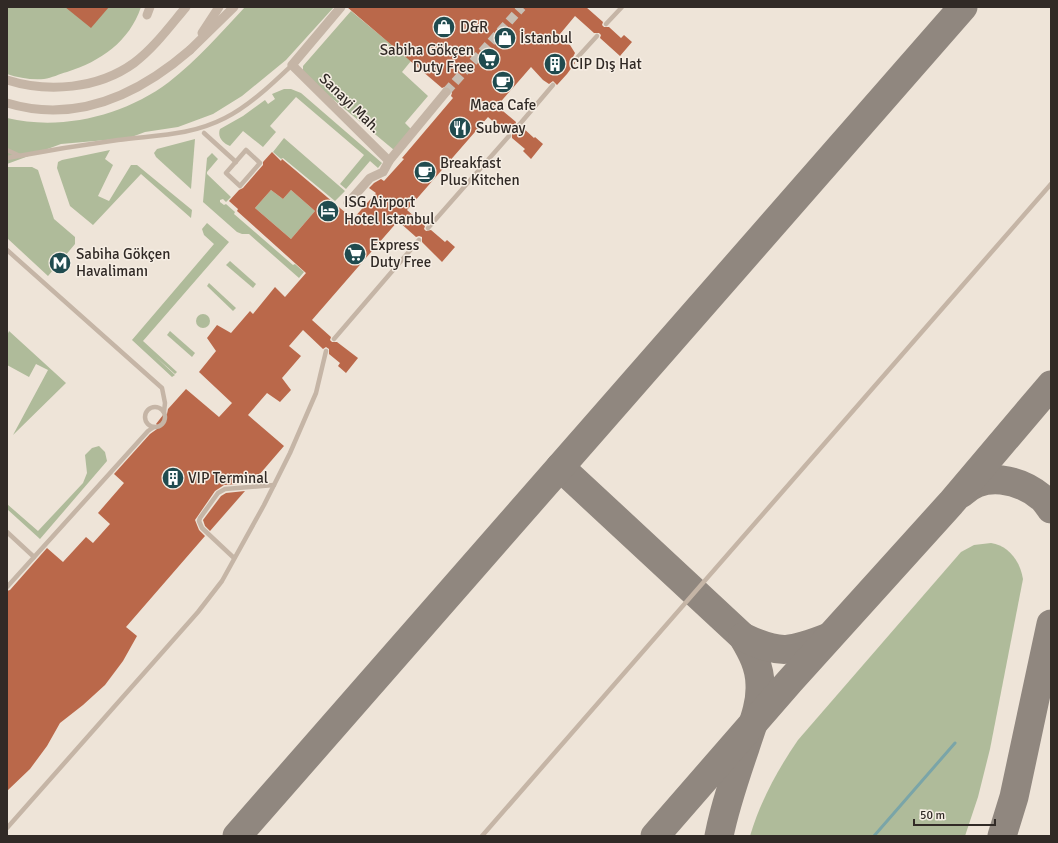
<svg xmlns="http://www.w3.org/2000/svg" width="1058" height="843" font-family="Signika,sans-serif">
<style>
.green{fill:#afbb9a}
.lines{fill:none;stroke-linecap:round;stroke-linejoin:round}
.stream{stroke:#7aa5a8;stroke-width:3}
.taxiway{stroke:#90877f;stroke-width:29}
.building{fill:#ba684a;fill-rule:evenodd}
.minor-tunnel{stroke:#c8bfb4;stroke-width:9;stroke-dasharray:9 4.5;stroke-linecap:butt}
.service{stroke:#c5b5a6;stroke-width:4.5}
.minor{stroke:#c5b5a6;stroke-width:9}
.minor-bridge{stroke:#c5b5a6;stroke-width:9}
.labels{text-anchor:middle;stroke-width:3;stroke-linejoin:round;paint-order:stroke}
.poi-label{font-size:15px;fill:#312a26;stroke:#f6eee4;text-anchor:start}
.street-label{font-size:15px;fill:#312a26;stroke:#f6eee4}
</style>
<rect width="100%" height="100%" fill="#eee4d8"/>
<g class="green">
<path d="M 7,7 L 141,7 C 129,42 101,61 67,72 C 59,74 52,78 44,79 C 32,80 18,78 7,74 Z"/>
<path d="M 245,7 L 334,7 L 286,60 L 242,96 L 213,114 L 178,127 L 145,132 L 129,138 L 61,144 L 7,164 L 7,118 C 61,131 124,116 169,82 C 197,60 221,33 245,7 Z"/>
<path d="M 351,11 L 411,61 L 402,72 L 428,96 L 405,123 L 411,129 L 394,150 L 310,80 L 303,71 L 303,66 Z"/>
<path d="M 284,89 L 291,89 L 301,93 L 382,163 L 378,168 L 370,161 L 346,189 L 340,184 L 364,155 L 296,97 L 270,126 L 276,132 L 263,147 L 243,131 L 230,146 C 223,143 217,137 220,129 L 243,116 L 265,100 L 268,104 L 275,99 L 272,94 Z"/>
<path d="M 284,138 L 345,191 L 335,201 L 283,158 L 281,159 L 273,152 Z"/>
<path d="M 195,139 L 191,189 L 156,157 L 154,153 L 157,149 Z"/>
<path d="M 110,150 L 105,159 L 113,165 L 98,196 L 109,201 L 131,165 L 137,165 L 192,210 L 191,218 L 141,174 L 93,225 L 70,206 L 57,168 L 58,162 L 62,160 Z"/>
<path d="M 212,153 L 218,159 L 207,172 L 207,174 L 231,197 L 226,202 L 223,199 L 220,200 L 220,202 L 224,205 L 226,204 L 235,212 L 234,214 L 293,265 L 295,264 L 304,272 L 299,278 L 249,234 L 242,234 L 237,232 L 203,202 L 207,158 Z"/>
<path d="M 7,167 L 32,167 L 38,170 L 54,219 L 75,237 L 75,244 L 48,276 L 7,238 Z"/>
<path d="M 271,190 L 283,199 L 291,190 L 315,211 L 291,239 L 255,208 Z"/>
<path d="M 207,223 L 229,242 L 143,341 L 177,372 L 175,374 L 156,357 L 175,375 L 172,377 L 132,340 L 214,244 L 204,235 L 202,229 Z"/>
<path d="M 230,261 L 256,284 L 253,288 L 226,265 Z"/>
<path d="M 209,283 L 236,308 L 233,311 L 207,286 Z"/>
<circle cx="203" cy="321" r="7"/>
<path d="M 9,331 L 66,383 L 13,435 L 48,370 L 36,364 L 29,377 L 7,365 L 7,336 Z"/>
<path d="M 170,331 L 195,353 L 192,357 L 167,335 Z"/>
<path d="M 99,446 L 105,452 L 107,461 L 40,539 L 7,509 L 7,504 L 38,531 L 83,483 L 87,473 L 85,455 L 92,448 Z"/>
<path d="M 991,543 C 1009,546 1020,561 1023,579 L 990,749 L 978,797 L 965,836 L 750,836 C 760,802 778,769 798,740 L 961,552 L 974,545 Z"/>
</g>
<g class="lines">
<path class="stream" d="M 874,836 L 955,743"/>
<g class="taxiway">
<path d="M 560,467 L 743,637 C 752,652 760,667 760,685 C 761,707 751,728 745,748 C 735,777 725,806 719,836"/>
<path d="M 962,493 C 984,471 1019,479 1041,497 C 1045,500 1048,505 1051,509"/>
<path d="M 743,637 C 780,655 791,652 829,637"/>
<path d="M 237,836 L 963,7"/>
<path d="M 655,836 L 790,681 L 951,503 L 1051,385"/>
<path d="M 1002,836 L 1014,797 L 1051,624"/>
</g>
</g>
<g class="building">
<path d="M 65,7 L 109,7 L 91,28 Z"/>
<path d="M 347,7 L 586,7 L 603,22 L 602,25 L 604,27 L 609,27 L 621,38 L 624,35 L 632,42 L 620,56 L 600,38 L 601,35 L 599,33 L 594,33 L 575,16 L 555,40 L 570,45 L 575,53 L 572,59 L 575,63 L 567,74 L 557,85 L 553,81 L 549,84 L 543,80 L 531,67 L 497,106 L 516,122 L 515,126 L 517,128 L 522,127 L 534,138 L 535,137 L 543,144 L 531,159 L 523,151 L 525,149 L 512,138 L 512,133 L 509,132 L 506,133 L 488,117 L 407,210 L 425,226 L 424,229 L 426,231 L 431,230 L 445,242 L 447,240 L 455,247 L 442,262 L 422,242 L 422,237 L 419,236 L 416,237 L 398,221 L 312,320 L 331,337 L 330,340 L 332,342 L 337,342 L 358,358 L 346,373 L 338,366 L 340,363 L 329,354 L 329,349 L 326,347 L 323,349 L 303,330 L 289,346 L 301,356 L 282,378 L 291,390 L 280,402 L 267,393 L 248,415 L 284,446 L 252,483 L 224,485 L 215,491 L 195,520 L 199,530 L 205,536 L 126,627 L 137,636 L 123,661 L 105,685 L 83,705 L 60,723 L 47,746 L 30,769 L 7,791 L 7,591 L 10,590 L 47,548 L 63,562 L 86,537 L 93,543 L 110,524 L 98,513 L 124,483 L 114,474 L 150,434 L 157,429 L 158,426 L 156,424 L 163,415 L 167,414 L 168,409 L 186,389 L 219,417 L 232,403 L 199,372 L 216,351 L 207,338 L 217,325 L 231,333 L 250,311 L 253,314 L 275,287 L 285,297 L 306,273 L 237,211 L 238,209 L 229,201 L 239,190 L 243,188 L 263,165 L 263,162 L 272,152 L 281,161 L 282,159 L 353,219 L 376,193 L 369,188 L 374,183 L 381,179 L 384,181 L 404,159 L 402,158 L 453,98 L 451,96 L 452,93 L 450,88 L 447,86 L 442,88 ZM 271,190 L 283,199 L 291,190 L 315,211 L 291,239 L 255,208 Z"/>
<path d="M 245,491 L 210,531 L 205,526 L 203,520 L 221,496 L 226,493 Z"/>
</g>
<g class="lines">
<path class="minor-tunnel" d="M 446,92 L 522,7"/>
<g class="service">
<path d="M 606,24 L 622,7"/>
<path d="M 576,59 L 597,36"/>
<path d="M 519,125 L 553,85"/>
<path d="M 204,133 L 236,162"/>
<path d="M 7,150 L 20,156"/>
<path d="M 246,150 L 260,163 L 240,186 L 226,173 Z"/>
<path d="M 7,158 C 44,151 81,145 118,140 C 156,135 190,136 225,118 C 249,106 272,84 292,65"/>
<path d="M 428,228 L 509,136"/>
<path d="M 7,250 L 162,388 L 165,403 L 164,412"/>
<path d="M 334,339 L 419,240"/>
<circle cx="155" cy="417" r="10"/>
<path d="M 7,532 L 34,557"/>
<path d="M 234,558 L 202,528 L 199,521 L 200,518 L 218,493 L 225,489 L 274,485"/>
<path d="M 7,587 L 148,431 L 154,427"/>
<path d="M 7,828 L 198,612 L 222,581 L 264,505 L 290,453 L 316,393 L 326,351"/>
<path d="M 482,836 L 1051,184"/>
</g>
<g class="minor">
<path d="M 341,7 L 292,65 L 389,161"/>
<path d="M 147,15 L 150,7"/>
<path d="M 202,33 L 219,7"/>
<path d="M 190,50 L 234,7"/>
<path d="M 7,80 C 48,93 98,89 134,63 C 154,48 170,26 186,7"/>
<path d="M 348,203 L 370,178 L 383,172 L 389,161 L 446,92"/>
</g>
<path class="minor-bridge" d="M 7,103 C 76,124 138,95 190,50"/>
</g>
<defs>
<g id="shop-disc" transform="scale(1.15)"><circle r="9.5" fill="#204b4f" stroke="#f6eee4"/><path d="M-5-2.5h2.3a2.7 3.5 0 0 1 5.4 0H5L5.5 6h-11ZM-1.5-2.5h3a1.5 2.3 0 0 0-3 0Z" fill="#fff"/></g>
<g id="supermarket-disc" transform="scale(1.15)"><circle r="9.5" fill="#204b4f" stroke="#f6eee4"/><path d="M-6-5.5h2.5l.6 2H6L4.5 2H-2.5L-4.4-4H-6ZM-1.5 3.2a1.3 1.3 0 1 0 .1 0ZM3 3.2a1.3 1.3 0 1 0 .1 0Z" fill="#fff"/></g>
<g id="building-disc" transform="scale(1.15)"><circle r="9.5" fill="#204b4f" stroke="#f6eee4"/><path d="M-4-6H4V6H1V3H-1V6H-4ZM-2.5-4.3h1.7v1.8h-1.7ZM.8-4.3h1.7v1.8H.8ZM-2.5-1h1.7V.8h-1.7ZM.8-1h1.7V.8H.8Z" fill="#fff"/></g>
<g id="cafe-disc" transform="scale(1.15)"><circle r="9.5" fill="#204b4f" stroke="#f6eee4"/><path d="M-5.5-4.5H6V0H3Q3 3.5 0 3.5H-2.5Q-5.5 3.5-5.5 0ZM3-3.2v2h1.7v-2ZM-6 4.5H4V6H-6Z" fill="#fff"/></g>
<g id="restaurant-disc" transform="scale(1.15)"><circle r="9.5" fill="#204b4f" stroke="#f6eee4"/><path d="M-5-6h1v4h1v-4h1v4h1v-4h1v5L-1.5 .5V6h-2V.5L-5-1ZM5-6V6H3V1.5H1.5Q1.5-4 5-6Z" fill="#fff"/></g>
<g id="hotel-disc" transform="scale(1.15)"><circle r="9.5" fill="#204b4f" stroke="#f6eee4"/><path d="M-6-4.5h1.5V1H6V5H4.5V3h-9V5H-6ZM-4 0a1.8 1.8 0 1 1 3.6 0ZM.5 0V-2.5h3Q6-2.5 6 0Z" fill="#fff"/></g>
<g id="metro-disc" transform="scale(1.15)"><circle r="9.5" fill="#204b4f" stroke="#f6eee4"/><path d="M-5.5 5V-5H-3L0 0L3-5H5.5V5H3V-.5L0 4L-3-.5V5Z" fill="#fff"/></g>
</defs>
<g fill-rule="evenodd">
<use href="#shop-disc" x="444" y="27"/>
<use href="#shop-disc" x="505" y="38"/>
<use href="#supermarket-disc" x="489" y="59"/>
<use href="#building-disc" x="555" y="64"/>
<use href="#cafe-disc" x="503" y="82"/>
<use href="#restaurant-disc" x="460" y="128"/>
<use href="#cafe-disc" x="425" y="172"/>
<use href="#hotel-disc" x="328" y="211"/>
<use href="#supermarket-disc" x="355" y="254"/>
<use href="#metro-disc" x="60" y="263"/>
<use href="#building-disc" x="173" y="478"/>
</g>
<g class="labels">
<g class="poi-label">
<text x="460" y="32">D&amp;R</text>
<text x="520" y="43">İstanbul</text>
<text x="474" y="55" text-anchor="end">Sabiha Gökçen<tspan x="474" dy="17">Duty Free</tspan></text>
<text x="570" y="69">CIP Dış Hat</text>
<text x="503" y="110" text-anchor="middle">Maca Cafe</text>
<text x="476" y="133">Subway</text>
<text x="440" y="168">Breakfast<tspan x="440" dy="17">Plus Kitchen</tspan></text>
<text x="344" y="207">ISG Airport<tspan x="344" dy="17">Hotel Istanbul</tspan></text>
<text x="370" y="250">Express<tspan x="370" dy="17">Duty Free</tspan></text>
<text x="76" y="259">Sabiha Gökçen<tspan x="76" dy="17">Havalimanı</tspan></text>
<text x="188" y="483">VIP Terminal</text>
</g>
<g class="street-label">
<text transform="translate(350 103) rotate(44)" y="5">Sanayi Mah.</text>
</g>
</g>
<rect width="1058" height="843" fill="none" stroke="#312a26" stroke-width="16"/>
<path d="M914 819v6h81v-6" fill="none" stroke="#312a26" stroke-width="2"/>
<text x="920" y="819" font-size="12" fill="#312a26" stroke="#f6eee4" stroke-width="3" paint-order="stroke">50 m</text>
</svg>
